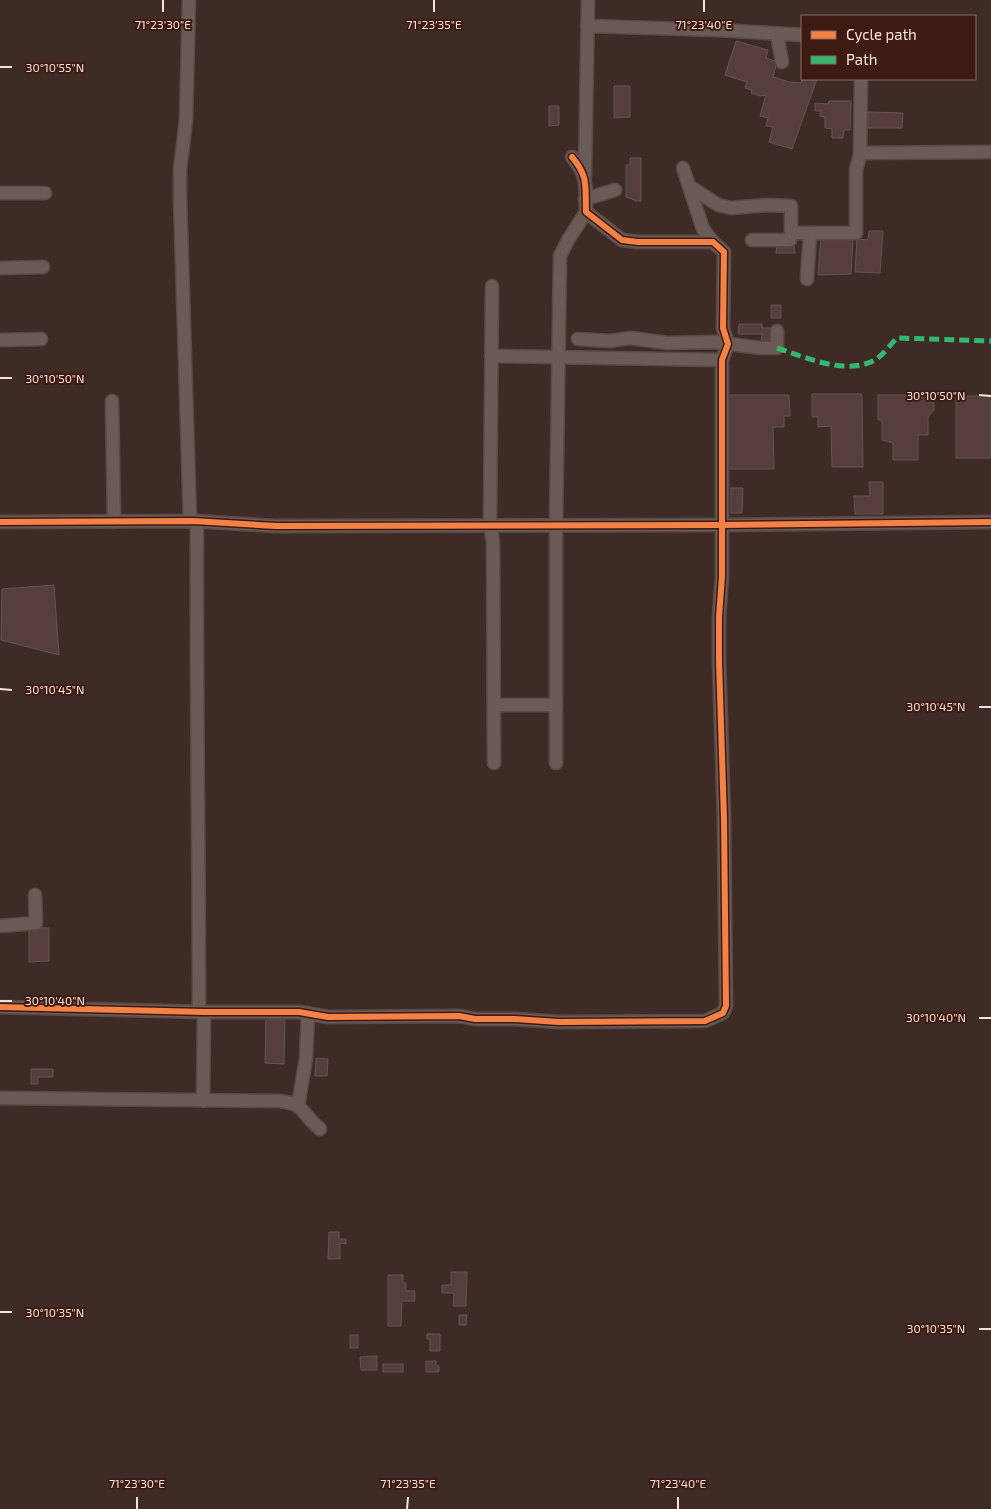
<svg xmlns="http://www.w3.org/2000/svg" width="991" height="1509" font-family="'Exo 2',sans-serif">
<style>
.building{fill:#553e3d;stroke:#655452}
.lines{fill:none;stroke-linecap:round;stroke-linejoin:round}
.street-casing{stroke:#5b4945;stroke-width:15}
.street{stroke:#6a5b57;stroke-width:12}
.quiet{stroke:#33b770;stroke-width:5;stroke-dasharray:10 5;stroke-linecap:butt}
.cycleway-casing{stroke:#3e1b12;stroke-width:9}
.cycleway{stroke:#f48246;stroke-width:6}
.ticks{fill:none;stroke:#f9e1da;stroke-width:2}
.ticks-label{font-size:12px;text-anchor:middle;fill:#f9e1da;stroke:#3e1b12;stroke-width:4;stroke-linejoin:round;paint-order:stroke}
</style>
<rect width="100%" height="100%" fill="#3e2b26"/>
<g class="building">
<path d="M 736,41 L 768,50 L 766,58 L 777,62 L 773,77 L 789,82 L 801,83 L 802,78 L 817,79 L 792,149 L 769,142 L 773,127 L 766,126 L 768,118 L 760,116 L 766,95 L 760,96 L 751,93 L 752,90 L 745,88 L 747,82 L 725,75 Z"/>
<path d="M 614,86 L 630,86 L 630,117 L 614,118 Z"/>
<path d="M 829,101 L 851,101 L 850,130 L 844,130 L 843,138 L 832,138 L 832,129 L 825,128 L 825,117 L 820,116 L 821,111 L 815,111 L 815,103 L 828,104 Z"/>
<path d="M 549,106 L 559,106 L 559,125 L 549,126 Z"/>
<path d="M 868,112 L 903,113 L 902,128 L 868,128 Z"/>
<path d="M 630,158 L 641,158 L 641,201 L 635,201 L 635,200 L 626,197 L 626,165 L 630,165 Z"/>
<path d="M 869,231 L 883,231 L 880,273 L 855,272 L 857,239 L 868,240 Z"/>
<path d="M 821,235 L 853,237 L 851,274 L 818,275 Z"/>
<path d="M 777,245 L 794,245 L 795,253 L 776,253 Z"/>
<rect x="771" y="305" width="10" height="13"/>
<path d="M 739,324 L 762,324 L 762,328 L 773,328 L 773,342 L 761,342 L 762,334 L 738,334 Z"/>
<path d="M 812,394 L 862,394 L 863,467 L 832,467 L 831,426 L 818,427 L 818,417 L 812,417 Z"/>
<path d="M 727,395 L 789,395 L 790,416 L 784,416 L 784,427 L 773,427 L 774,469 L 728,469 Z"/>
<path d="M 878,395 L 934,395 L 934,410 L 928,417 L 928,435 L 918,435 L 918,460 L 893,460 L 893,443 L 882,440 L 882,420 L 878,420 Z"/>
<rect x="956" y="396" width="35" height="62"/>
<path d="M 869,482 L 883,482 L 883,514 L 855,514 L 854,496 L 870,496 Z"/>
<path d="M 731,488 L 743,488 L 742,513 L 731,513 Z"/>
<path d="M 54,585 L 59,655 L 1,640 L 2,589 Z"/>
<path d="M 29,928 L 49,928 L 49,961 L 29,962 Z"/>
<path d="M 266,1013 L 285,1013 L 284,1064 L 265,1063 Z"/>
<path d="M 316,1058 L 328,1059 L 327,1076 L 315,1076 Z"/>
<path d="M 31,1069 L 53,1069 L 53,1077 L 38,1077 L 38,1084 L 31,1084 Z"/>
<path d="M 329,1232 L 339,1232 L 339,1239 L 346,1239 L 346,1244 L 340,1243 L 340,1259 L 328,1259 Z"/>
<path d="M 451,1272 L 467,1272 L 466,1306 L 453,1306 L 454,1293 L 442,1293 L 442,1285 L 451,1285 Z"/>
<path d="M 388,1275 L 403,1275 L 403,1283 L 406,1283 L 406,1291 L 415,1291 L 415,1301 L 402,1301 L 401,1326 L 388,1326 Z"/>
<path d="M 459,1315 L 467,1315 L 466,1325 L 459,1325 Z"/>
<path d="M 427,1334 L 440,1334 L 440,1351 L 430,1351 L 430,1339 L 427,1339 Z"/>
<rect x="350" y="1335" width="8" height="13"/>
<path d="M 377,1356 L 377,1370 L 361,1370 L 360,1357 Z"/>
<path d="M 426,1361 L 436,1361 L 436,1365 L 439,1366 L 439,1372 L 426,1372 Z"/>
<rect x="383" y="1364" width="20" height="8"/>
</g>
<g class="lines">
<g class="street-casing">
<g id="street">
<path d="M 189,0 L 186,120 L 180,170 L 180,198 L 190,521"/>
<path d="M 587,26 L 718,30 L 802,35"/>
<path d="M 777,34 L 782,62"/>
<path d="M 860,153 L 991,152"/>
<path d="M 683,168 L 703,229 L 713,242"/>
<path d="M 585,175 L 588,0"/>
<path d="M 689,186 L 718,205 L 731,208 L 768,205 L 791,206 L 791,233 L 856,233 L 856,170 L 860,155 L 861,79"/>
<path d="M 0,193 L 45,193"/>
<path d="M 585,199 L 615,190"/>
<path d="M 752,240 L 790,240 L 791,233"/>
<path d="M 0,268 L 43,267"/>
<path d="M 807,279 L 810,233"/>
<path d="M 492,286 L 490,525 L 493,541 L 494,763"/>
<path d="M 578,339 L 609,341 L 631,338 L 667,343 L 715,342 L 760,348 L 777,348 L 777,331"/>
<path d="M 0,340 L 41,339"/>
<path d="M 491,356 L 722,360"/>
<path d="M 112,401 L 114,522"/>
<path d="M 197,521 C 196,685 199,848 199,1012"/>
<path d="M 0,522 L 193,521 L 276,526 L 721,525 L 991,522"/>
<path d="M 494,705 L 556,705"/>
<path d="M 556,763 L 556,525 L 560,256 L 568,240 L 586,212"/>
<path d="M 0,926 L 36,923 L 35,895"/>
<path d="M 0,1007 L 204,1012 L 299,1012 L 328,1017 L 459,1016 L 475,1019 L 515,1019 L 559,1022 L 705,1021 L 723,1013 L 726,1006 L 724,819 L 719,661 L 719,617 L 722,576 L 722,360 L 728,344 L 723,328 L 724,252 L 713,242 L 638,242 L 622,240 L 586,212 C 585,187 589,177 572,157"/>
<path d="M 0,1098 L 280,1101 C 306,1104 302,1115 320,1129"/>
<path d="M 203,1101 L 204,1012"/>
<path d="M 298,1106 L 306,1058 L 308,1013"/>
</g>
</g>
<use href="#street" class="street"/>
<path class="quiet" d="M 777,348 C 805,357 845,376 875,360 C 883,355 890,345 897,338 L 991,341"/>
<g class="cycleway-casing">
<g id="cycleway">
<path d="M 0,522 L 193,521 L 276,526 L 721,525 L 991,522"/>
<path d="M 0,1007 L 204,1012 L 299,1012 L 328,1017 L 459,1016 L 475,1019 L 515,1019 L 559,1022 L 705,1021 L 723,1013 L 726,1006 L 724,819 L 719,661 L 719,617 L 722,576 L 722,360 L 728,344 L 723,328 L 724,252 L 713,242 L 638,242 L 622,240 L 586,212 C 585,187 589,177 572,157"/>
</g>
</g>
<use href="#cycleway" class="cycleway"/>
</g>
<path class="ticks" d="M 163,12 L 163,0M 434,12 L 434,0M 704,12 L 704,0M 0,67 L 12,67M 0,378 L 12,378M 979,395 L 991,396M 0,689 L 12,690M 979,707 L 991,707M 0,1001 L 12,1001M 979,1018 L 991,1018M 0,1312 L 12,1312M 979,1329 L 991,1329M 137,1509 L 137,1497M 407,1509 L 408,1497M 678,1509 L 678,1497"/>
<g class="ticks-label">
<text x="163" y="29">71°23'30"E</text>
<text x="434" y="29">71°23'35"E</text>
<text x="704" y="29">71°23'40"E</text>
<text x="55" y="72">30°10'55"N</text>
<text x="55" y="383">30°10'50"N</text>
<text x="936" y="400">30°10'50"N</text>
<text x="55" y="694">30°10'45"N</text>
<text x="936" y="711">30°10'45"N</text>
<text x="55" y="1005">30°10'40"N</text>
<text x="936" y="1022">30°10'40"N</text>
<text x="55" y="1317">30°10'35"N</text>
<text x="936" y="1333">30°10'35"N</text>
<text x="137" y="1488">71°23'30"E</text>
<text x="408" y="1488">71°23'35"E</text>
<text x="678" y="1488">71°23'40"E</text>
</g>
<rect x="801" y="15" width="175" height="65" fill="#3e1b12" stroke="#896a62"/>
<rect x="811" y="31" width="25" height="8" fill="#f48246" stroke="#896a62"/>
<text x="846" y="40" font-size="15" fill="#f9e1da">Cycle path</text>
<rect x="811" y="56" width="25" height="8" fill="#33b770" stroke="#896a62"/>
<text x="846" y="65" font-size="15" fill="#f9e1da">Path</text>
</svg>
